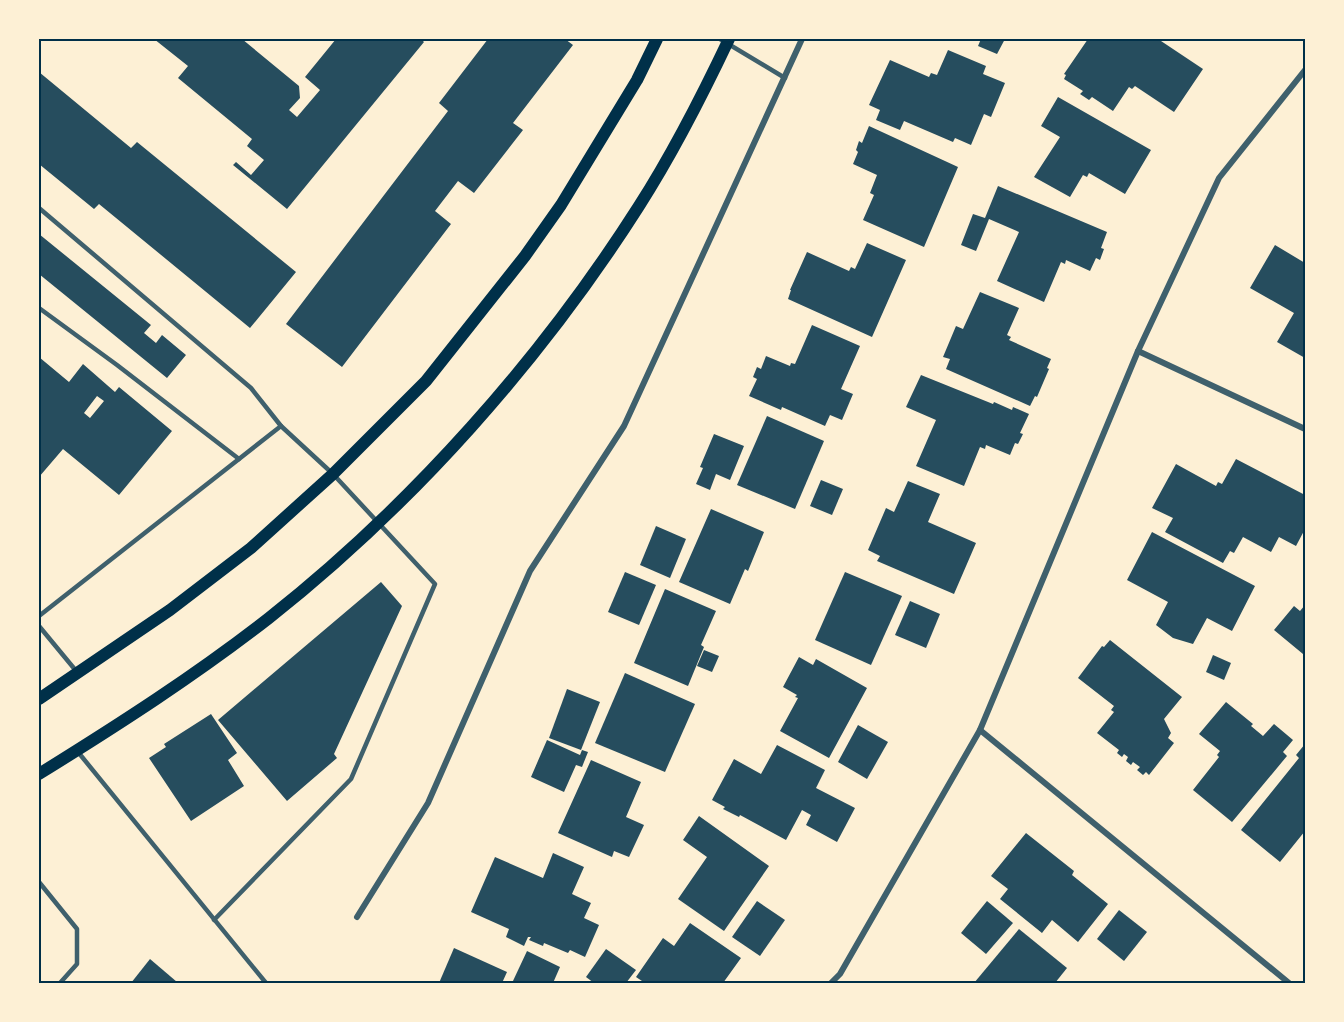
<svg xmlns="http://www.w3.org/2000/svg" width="1344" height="1022" font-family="Roboto,sans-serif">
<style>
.building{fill:#264d5e;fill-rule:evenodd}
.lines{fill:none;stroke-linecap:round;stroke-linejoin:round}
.service{stroke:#3f606c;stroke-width:4.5}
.minor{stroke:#3f606c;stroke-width:6}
.secondary{stroke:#003049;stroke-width:12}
.neatline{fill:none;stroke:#003049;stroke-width:2}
</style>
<rect width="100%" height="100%" fill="#fdf0d5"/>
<g class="building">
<path d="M 154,39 L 242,39 L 299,86 L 300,98 L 289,110 L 297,117 L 320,90 L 305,77 L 336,39 L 421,39 L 424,42 L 287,209 L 233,165 L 236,162 L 251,175 L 264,160 L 247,146 L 252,139 L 178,78 L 188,66 Z"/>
<path d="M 488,39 L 565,39 L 573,45 L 513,123 L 523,130 L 474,193 L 458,181 L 435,211 L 451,224 L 342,367 L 286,324 L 448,111 L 439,103 Z"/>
<path d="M 981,39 L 1005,39 L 997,54 L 978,46 Z"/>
<path d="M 1088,39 L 1158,39 L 1203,69 L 1174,112 L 1135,86 L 1132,89 L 1129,87 L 1113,111 L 1092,97 L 1089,100 L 1080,94 L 1083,91 L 1064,79 L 1066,75 L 1064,74 Z"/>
<path d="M 948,50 L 986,66 L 983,74 L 1005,83 L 991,117 L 984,114 L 971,145 L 955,138 L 953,142 L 904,121 L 900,130 L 876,120 L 880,110 L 869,105 L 890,60 L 929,77 L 931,73 L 937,75 Z"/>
<path d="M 39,72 L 131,148 L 137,142 L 296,272 L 250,328 L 99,204 L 94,209 L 39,164 Z"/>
<path d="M 1058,97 L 1151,150 L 1125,194 L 1089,173 L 1087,177 L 1083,175 L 1070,197 L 1034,177 L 1060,137 L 1041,126 Z"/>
<path d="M 869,126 L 958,167 L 924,247 L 863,220 L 874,195 L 870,193 L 877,175 L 853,164 L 858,152 L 856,150 L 859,141 L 862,143 Z"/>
<path d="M 998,186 L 1107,232 L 1101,248 L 1104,249 L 1100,260 L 1096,258 L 1090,271 L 1066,260 L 1065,264 L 1061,262 L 1044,302 L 997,281 L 1019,232 L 989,219 L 976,251 L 961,245 L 973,214 L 985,218 Z"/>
<path d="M 39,234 L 151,325 L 144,333 L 156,343 L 162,335 L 186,355 L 167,378 L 39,274 Z"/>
<path d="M 867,243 L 906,260 L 872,337 L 788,299 L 791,290 L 790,290 L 807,252 L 849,271 L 851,267 L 855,269 Z"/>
<path d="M 1275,245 L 1305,263 L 1305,358 L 1277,342 L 1294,313 L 1250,288 Z"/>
<path d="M 980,292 L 1019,308 L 1007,335 L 1011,337 L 1009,340 L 1051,359 L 1047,368 L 1049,369 L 1037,397 L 1035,396 L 1030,406 L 946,369 L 950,359 L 943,357 L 956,326 L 963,329 Z"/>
<path d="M 812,325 L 860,346 L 841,389 L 853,394 L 842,420 L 830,415 L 825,426 L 782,407 L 781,410 L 749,396 L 757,379 L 753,377 L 757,367 L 761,369 L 766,356 L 790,366 L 791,363 L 795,364 Z"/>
<path d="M 39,357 L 69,382 L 83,364 L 115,392 L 119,387 L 172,431 L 119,495 L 63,449 L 39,477 ZM 97,396 L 104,401 L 90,418 L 84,413 Z"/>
<path d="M 921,375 L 993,404 L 994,402 L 1012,410 L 1013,407 L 1029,414 L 1020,433 L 1023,434 L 1018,444 L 1015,443 L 1010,455 L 986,445 L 985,449 L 980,447 L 964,486 L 916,466 L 936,420 L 906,407 Z"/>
<path d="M 767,416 L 824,441 L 795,509 L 737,485 Z"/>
<path d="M 714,434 L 744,446 L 730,480 L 716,474 L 710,490 L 696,484 L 703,468 L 700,467 Z"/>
<path d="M 1236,459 L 1305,495 L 1305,529 L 1296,546 L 1279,537 L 1271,552 L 1243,537 L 1234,553 L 1230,551 L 1223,563 L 1165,532 L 1173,518 L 1152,508 L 1176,464 L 1216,486 L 1218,482 L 1222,484 Z"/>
<path d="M 821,480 L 843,489 L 832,515 L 810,506 Z"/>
<path d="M 908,481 L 940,494 L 928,522 L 976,543 L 954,594 L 877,561 L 880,556 L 868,550 L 886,508 L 894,512 Z"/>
<path d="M 711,509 L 764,532 L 748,571 L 745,569 L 730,604 L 679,582 Z"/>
<path d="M 656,526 L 686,539 L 670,578 L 640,565 Z"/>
<path d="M 1152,532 L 1255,586 L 1232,631 L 1207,618 L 1193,644 L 1173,638 L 1156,625 L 1168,602 L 1127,580 Z"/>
<path d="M 625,572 L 656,585 L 639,625 L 608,612 Z"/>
<path d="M 845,572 L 902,596 L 871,665 L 815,640 Z"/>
<path d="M 381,582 L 402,606 L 334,754 L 337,758 L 287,801 L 218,720 Z"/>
<path d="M 665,589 L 716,611 L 701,645 L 704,647 L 688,686 L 634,663 Z"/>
<path d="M 910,601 L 940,614 L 926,648 L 895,635 Z"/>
<path d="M 1305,605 L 1305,651 L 1303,654 L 1274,630 L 1294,606 L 1300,611 Z"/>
<path d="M 1110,640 L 1182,697 L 1164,719 L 1171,733 L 1168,738 L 1174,743 L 1149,775 L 1146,772 L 1143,775 L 1137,770 L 1140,767 L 1133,762 L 1131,765 L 1126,761 L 1128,757 L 1124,754 L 1122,757 L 1117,753 L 1119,750 L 1097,733 L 1114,712 L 1111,710 L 1114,706 L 1078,678 L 1102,646 L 1104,647 Z"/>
<path d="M 704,650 L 719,656 L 712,672 L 697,666 Z"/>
<path d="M 1213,655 L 1231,663 L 1224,680 L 1206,672 Z"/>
<path d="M 799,657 L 813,665 L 816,659 L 867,688 L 829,758 L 780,731 L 798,698 L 795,697 L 797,695 L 783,687 Z"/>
<path d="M 625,673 L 695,704 L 665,772 L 595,743 Z"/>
<path d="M 567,689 L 600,702 L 581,750 L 549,738 Z"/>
<path d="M 1226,702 L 1253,724 L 1251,726 L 1263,736 L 1274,724 L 1293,740 L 1283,752 L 1287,756 L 1232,822 L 1193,790 L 1219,757 L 1217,755 L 1220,751 L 1199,734 Z"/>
<path d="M 211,714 L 237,753 L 228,760 L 244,786 L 191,821 L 149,758 L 166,747 L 164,744 Z"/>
<path d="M 858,725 L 888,742 L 867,779 L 838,762 Z"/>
<path d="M 547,740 L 580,755 L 582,750 L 588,752 L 582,767 L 576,765 L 564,792 L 531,777 Z"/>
<path d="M 1305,744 L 1305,831 L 1280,862 L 1241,830 L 1299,758 L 1296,755 Z"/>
<path d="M 777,745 L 825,770 L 816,788 L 855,808 L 837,842 L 806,825 L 811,815 L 802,810 L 786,840 L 740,815 L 739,817 L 723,809 L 725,807 L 712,800 L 734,759 L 761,774 Z"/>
<path d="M 591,760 L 641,782 L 626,817 L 644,825 L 629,857 L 614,851 L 612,857 L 558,833 Z"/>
<path d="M 699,816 L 769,866 L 724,931 L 678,899 L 707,857 L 683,840 Z"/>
<path d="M 1026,833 L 1074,871 L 1072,875 L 1108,904 L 1078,942 L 1052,920 L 1042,933 L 1000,899 L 1008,889 L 991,876 Z"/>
<path d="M 553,853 L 584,867 L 572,894 L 591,903 L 584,918 L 599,925 L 585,957 L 570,950 L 568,953 L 544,943 L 543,946 L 529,940 L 531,937 L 528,937 L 524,946 L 506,937 L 509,929 L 471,912 L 495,857 L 543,878 Z"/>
<path d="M 757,901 L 785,920 L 760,956 L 732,937 Z"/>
<path d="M 987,901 L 1013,923 L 986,954 L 961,933 Z"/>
<path d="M 1119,910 L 1147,932 L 1124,961 L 1097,939 Z"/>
<path d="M 690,923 L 741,958 L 723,983 L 645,983 L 636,977 L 663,938 L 674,946 Z"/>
<path d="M 1019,929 L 1067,968 L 1055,983 L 974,983 Z"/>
<path d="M 454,948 L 507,972 L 502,983 L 439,983 Z"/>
<path d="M 606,949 L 636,970 L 626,983 L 594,983 L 586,977 Z"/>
<path d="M 527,951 L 560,967 L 553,983 L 512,983 Z"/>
<path d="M 150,959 L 177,982 L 176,983 L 131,983 Z"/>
</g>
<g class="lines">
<g class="service">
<path d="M 720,39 L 785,78"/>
<path d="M 39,208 L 251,388 L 281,426 L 333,474 L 435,584 L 351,779 L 214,920"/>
<path d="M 39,308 L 117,365 L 239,459"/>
<path d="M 39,616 L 281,426"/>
<path d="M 39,626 L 77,672"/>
<path d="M 78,752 L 266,983"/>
<path d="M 39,882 L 77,929 L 77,964 L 60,983"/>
</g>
<g class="minor">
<path d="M 1138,351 L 1305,429"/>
<path d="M 980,730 L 1289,983"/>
<path d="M 357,917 L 428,803 L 530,571 L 624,426 L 802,39"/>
<path d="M 831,983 L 840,974 L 980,730 L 1138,351 L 1219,178 L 1305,70"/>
</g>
<g class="secondary">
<path d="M 39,699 L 170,610 L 251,548 L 333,474 L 426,381 L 525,256 L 561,205 L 637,80 L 657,39"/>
<path d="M 39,774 C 118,725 196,675 269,618 C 412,505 541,360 639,206 C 673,153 702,96 729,39"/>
</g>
</g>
<rect width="1344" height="1022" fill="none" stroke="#fdf0d5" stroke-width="81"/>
<rect x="40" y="40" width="1264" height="942" class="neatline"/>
</svg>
